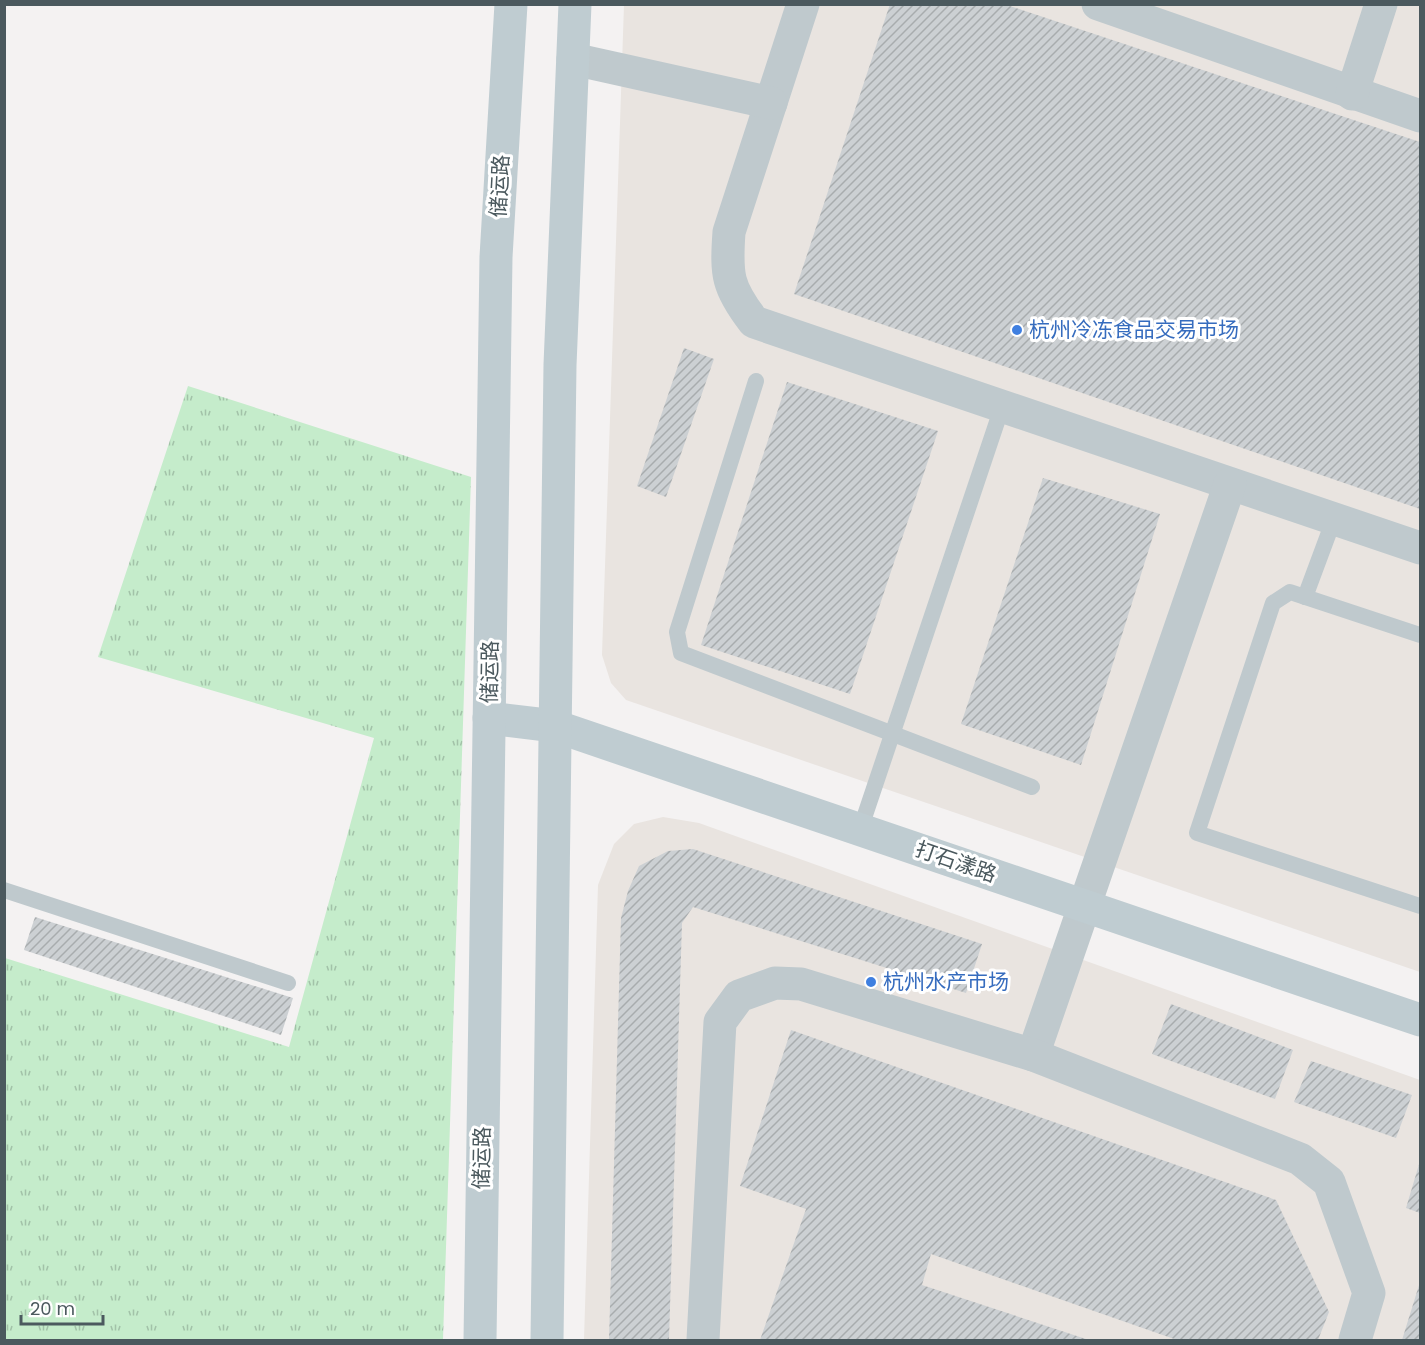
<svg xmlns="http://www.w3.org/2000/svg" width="1425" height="1345" font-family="Poppins,'Noto Sans SC',sans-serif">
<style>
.commercial{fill:#e9e4e0}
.grass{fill:url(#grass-tufts)}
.building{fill:url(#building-hatch)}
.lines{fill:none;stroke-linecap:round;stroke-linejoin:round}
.lane{stroke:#bfc9cd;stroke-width:16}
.street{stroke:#bfc9cd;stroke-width:33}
.secondary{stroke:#bfccd1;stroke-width:33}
.shop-dot{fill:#3f7fe0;stroke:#fff;stroke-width:2}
.labels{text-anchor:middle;stroke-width:6;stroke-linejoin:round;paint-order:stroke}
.street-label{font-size:21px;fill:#4b595e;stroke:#fff}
.shop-label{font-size:21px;fill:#366cbe;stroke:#fff;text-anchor:start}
</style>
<defs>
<pattern id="grass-tufts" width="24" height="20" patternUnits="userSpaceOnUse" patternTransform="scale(1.5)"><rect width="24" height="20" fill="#c5eccb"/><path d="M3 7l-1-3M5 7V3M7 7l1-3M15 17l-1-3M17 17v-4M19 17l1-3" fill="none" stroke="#a2c2a8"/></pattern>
<pattern id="building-hatch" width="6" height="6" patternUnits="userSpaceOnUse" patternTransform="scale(1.5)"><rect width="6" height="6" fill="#ccd0d3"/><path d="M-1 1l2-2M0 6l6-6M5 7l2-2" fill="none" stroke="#a8acae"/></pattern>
</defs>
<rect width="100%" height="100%" fill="#f4f2f2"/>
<g class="commercial">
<path d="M 624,5 L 1420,5 L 1420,972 L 626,700 L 611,683 L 602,655 Z"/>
<path d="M 663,817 L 699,823 L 1420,1080 L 1420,1340 L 584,1340 L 598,885 L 614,844 L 634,824 Z"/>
</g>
<path class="grass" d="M 188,386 L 471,477 L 443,1340 L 5,1340 L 5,958 L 289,1047 L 374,738 L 98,657 Z"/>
<g class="building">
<path d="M 890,4 L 1004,4 L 1420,142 L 1420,509 L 794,294 Z"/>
<path d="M 684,348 L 714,359 L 666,497 L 637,486 Z"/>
<path d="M 787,382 L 938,431 L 850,694 L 701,645 Z"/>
<path d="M 1043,478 L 1160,514 L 1081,765 L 961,724 Z"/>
<path d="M 693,849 L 982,944 L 966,993 L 693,907 L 682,923 L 669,1340 L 609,1340 L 621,918 L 628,891 L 639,866 L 668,851 Z"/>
<path d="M 35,917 L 293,998 L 281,1035 L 24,950 Z"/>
<path d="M 1171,1004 L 1293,1050 L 1275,1099 L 1152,1054 Z"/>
<path d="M 791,1030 L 1276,1200 L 1329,1312 L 1318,1340 L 1177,1340 L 931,1254 L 922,1285 L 1089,1340 L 760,1340 L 806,1209 L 740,1186 Z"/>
<path d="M 1311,1061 L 1412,1095 L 1396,1138 L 1294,1102 Z"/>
<path d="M 1420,1161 L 1420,1213 L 1406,1208 Z"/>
<path d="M 1420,1282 L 1420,1340 L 1402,1340 Z"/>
</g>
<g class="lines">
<g class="lane">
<path d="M 756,381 L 677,632 L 681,653 L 1032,787"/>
<path d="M 1305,597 L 1334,519"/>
<path d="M 1420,635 L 1290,592 L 1273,603 L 1197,833 L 1420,906"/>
<path d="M 860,830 L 1003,404"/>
<path d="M 4,890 L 288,983"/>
</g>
<g class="street">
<path d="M 803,4 L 729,232 C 726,275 727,287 754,322 L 1420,548"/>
<path d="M 1098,4 L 1420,116"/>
<path d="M 573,59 L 771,103"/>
<path d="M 1352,94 L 1381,4"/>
<path d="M 1033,1055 L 1230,484"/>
<path d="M 703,1340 L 720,1022 L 739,996 L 775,983 L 801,984 L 1033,1055 L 1300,1159 L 1329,1182 L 1369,1293 L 1355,1340"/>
</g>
<g class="secondary">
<path d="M 489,718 L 555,726 L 1420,1020"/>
<path d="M 480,1340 L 496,257 L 511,4"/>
<path d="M 547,1340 L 560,365 L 575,4"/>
</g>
</g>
<g class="shop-dot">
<circle cx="1017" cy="330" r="6"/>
<circle cx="871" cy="982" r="6"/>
</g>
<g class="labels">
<g class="street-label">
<text transform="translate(500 186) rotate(-87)" y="7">储运路</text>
<text transform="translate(490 672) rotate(-89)" y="7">储运路</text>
<text transform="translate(956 862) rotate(19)" y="7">打石漾路</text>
<text transform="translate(482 1158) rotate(-89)" y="7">储运路</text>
</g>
<g class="shop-label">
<text x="1029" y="337">杭州冷冻食品交易市场</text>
<text x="883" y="989">杭州水产市场</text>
</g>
</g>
<rect width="1425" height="1345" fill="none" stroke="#4b595e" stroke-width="12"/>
<path d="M21 1315v9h82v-9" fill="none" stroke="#4b595e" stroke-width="3"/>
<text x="30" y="1315" font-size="18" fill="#4b595e" stroke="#ffffff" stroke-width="4.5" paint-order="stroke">20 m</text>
</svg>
